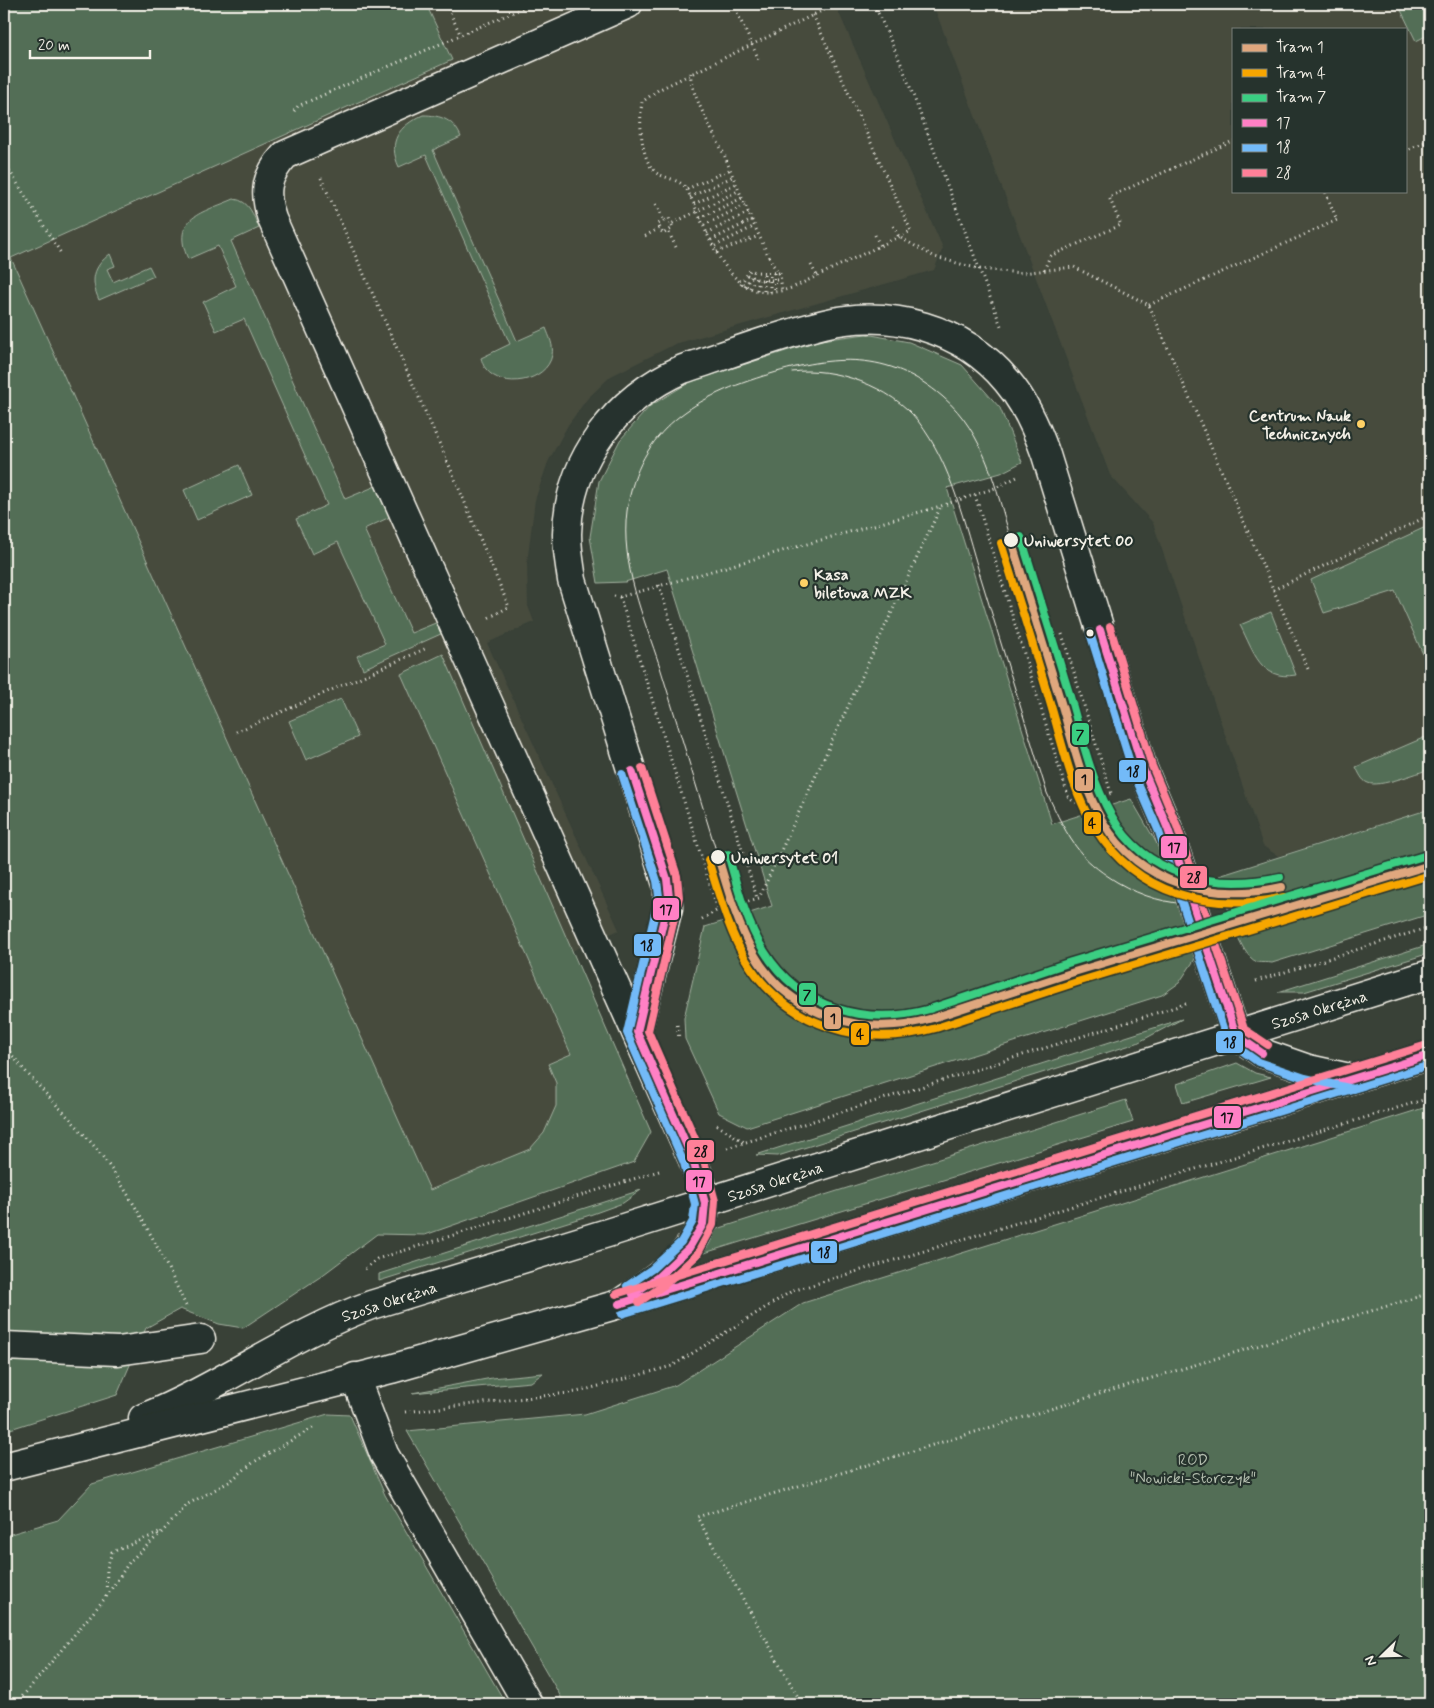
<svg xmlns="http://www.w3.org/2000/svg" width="1434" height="1708" font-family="Mynerve,sans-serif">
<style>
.built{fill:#464b3e;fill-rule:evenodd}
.green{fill:#526e56;stroke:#a3b09f}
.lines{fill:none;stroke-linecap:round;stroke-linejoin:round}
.minor-casing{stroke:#f4f1e8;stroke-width:31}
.path{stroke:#f4f1e8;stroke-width:3;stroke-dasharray:1 4;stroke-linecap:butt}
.minor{stroke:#26332d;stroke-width:28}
.tram{stroke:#f4f1e8;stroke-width:1}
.bus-1-casing{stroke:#26332d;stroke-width:11}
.bus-2-casing{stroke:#26332d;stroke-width:11}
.bus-3-casing{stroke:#26332d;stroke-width:11}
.bus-1{stroke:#ff80c5;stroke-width:8}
.bus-2{stroke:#73baf8;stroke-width:8}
.bus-3{stroke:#ff8098;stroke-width:8}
.tram-1-casing{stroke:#26332d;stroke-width:11}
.tram-2-casing{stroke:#26332d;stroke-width:11}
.tram-3-casing{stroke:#26332d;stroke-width:11}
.tram-1{stroke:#dfa77e;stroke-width:8}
.tram-2{stroke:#f7a600;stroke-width:8}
.tram-3{stroke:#3ace82;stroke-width:8}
.poi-dot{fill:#ffd166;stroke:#26332d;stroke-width:2}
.stop-dot{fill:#f4f1e8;stroke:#26332d;stroke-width:2}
.labels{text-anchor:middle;stroke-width:4.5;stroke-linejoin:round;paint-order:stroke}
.poi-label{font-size:16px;font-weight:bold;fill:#f4f1e8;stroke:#26332d;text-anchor:end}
.stop-label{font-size:16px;font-weight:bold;fill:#f4f1e8;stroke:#26332d;text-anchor:start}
.street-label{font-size:16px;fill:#f4f1e8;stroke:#26332d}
.park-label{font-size:16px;fill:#b3bdae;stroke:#26332d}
.line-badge{stroke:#26332d;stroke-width:2}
.pale-badge-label{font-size:14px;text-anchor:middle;font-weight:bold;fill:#111}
</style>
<rect width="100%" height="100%" fill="#394137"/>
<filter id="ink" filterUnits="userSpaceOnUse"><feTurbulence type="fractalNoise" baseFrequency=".02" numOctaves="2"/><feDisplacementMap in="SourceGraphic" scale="10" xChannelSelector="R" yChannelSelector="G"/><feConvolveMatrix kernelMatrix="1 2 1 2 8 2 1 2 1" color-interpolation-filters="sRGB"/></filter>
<g filter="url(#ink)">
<g class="built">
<path d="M 4,4 L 835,4 L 943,248 L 934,270 L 675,344 L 611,376 L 587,399 L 568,425 L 548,462 L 535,500 L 527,563 L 528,606 L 534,622 L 487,643 L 619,930 L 572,951 L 651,1132 L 634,1162 L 425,1235 L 4,1000 Z"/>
<path d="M 933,4 L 1430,4 L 1430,809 L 1278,856 L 1263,846 L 1153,523 L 1110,475 ZM 1233,29 L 1405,29 L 1405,191 L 1233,191 Z"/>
</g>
<g class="green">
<path d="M 4,4 L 426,4 L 452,60 L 11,258 L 430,1190 L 530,1149 L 544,1133 L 556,1106 L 556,1083 L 548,1064 L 571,1054 L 401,674 L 443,654 L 651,1132 L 634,1162 L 425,1235 L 377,1234 L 320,1277 L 243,1328 L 219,1324 L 180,1309 L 146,1328 L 117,1395 L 4,1431 Z"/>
<path d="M 1398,4 L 1430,4 L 1430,34 L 1416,41 Z"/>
<path d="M 423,115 C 441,115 454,120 461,137 L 433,150 L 517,341 L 546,328 C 549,336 554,346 552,355 C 547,382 502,390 486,369 C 483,366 482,361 481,358 L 510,344 L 426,155 L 399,167 C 387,141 399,126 423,115 Z"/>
<path d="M 234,199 C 250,201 253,215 259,228 L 231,241 L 345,499 L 376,486 L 390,517 L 364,529 L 411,633 L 438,622 L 443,633 L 363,669 L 357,656 L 385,644 L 338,542 L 312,554 L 296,519 L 327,505 L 244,319 L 216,331 L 203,302 L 236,286 L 218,246 L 188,259 C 170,217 202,213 234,199 Z"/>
<path d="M 110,254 L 115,266 L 107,269 L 113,282 L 149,266 L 154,276 L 99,300 C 90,280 93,267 110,254 Z"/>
<path d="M 866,334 L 909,342 L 962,365 L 1000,408 L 1022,462 L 1001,473 L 947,488 L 1052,824 L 1131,799 L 1160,849 L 1195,959 L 1179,983 L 1162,995 L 747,1127 L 719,1113 L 685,1039 L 684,1018 L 705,927 L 772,906 L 667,569 L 625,582 L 598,583 L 590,537 L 599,481 L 620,440 L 650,406 L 690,382 L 820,340 Z"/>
<path d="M 239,465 L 252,495 L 197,520 L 184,490 Z"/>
<path d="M 1430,525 L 1430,670 L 1395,591 L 1324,613 L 1311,580 Z"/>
<path d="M 1271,612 L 1296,675 C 1260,681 1254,652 1240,625 Z"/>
<path d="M 341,699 L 358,737 L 306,760 L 289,721 Z"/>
<path d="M 1430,735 L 1430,769 C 1417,773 1379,788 1368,783 C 1362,781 1359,773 1356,767 Z"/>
<path d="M 1430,809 L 1430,914 L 1272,963 C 1268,962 1261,963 1257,962 C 1237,954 1225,896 1219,876 Z"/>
<path d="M 1430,944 L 1430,953 L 1304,992 L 1278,992 Z"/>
<path d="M 1182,1019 L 1137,1043 L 778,1156 L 756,1155 Z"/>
<path d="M 1237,1063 L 1255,1073 L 1271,1077 L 1183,1103 L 1177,1084 Z"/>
<path d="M 1126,1100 L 1133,1122 L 701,1254 L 717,1229 Z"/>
<path d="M 1430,1106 L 1430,1704 L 565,1704 L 407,1431 L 585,1414 L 676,1385 L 803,1303 Z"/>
<path d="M 641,1190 L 623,1203 L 587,1216 L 379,1281 L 379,1274 Z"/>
<path d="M 543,1373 L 531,1382 L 412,1393 L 492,1378 Z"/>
<path d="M 328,1414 L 350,1415 L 385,1495 L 506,1704 L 4,1704 L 4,1536 L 58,1520 L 92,1484 Z"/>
</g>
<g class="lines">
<g class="minor-casing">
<g id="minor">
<path d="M 637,1032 L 668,908 L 668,888 L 572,580 C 570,565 567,550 567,534 C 568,461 616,398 683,369 C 729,354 776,336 824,324 C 890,308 963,328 1007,381 C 1025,402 1037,429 1046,455 L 1143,769 L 1168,829 L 1236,1035 L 1262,1053 L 1308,1069 L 1354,1079"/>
<path d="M 619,1304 C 652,1281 705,1251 705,1204 C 705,1190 697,1173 693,1160 L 272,219 C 263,191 266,176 285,155 L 628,4"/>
<path d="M 4,1346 L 118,1351 L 201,1339"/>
<path d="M 355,1377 L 384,1454 L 528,1704"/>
<path d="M 143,1418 C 222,1386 291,1334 371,1305 L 614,1231 L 1430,974"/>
<path d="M 4,1467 L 391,1369 L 619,1304 L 1430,1055"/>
</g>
</g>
<g class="path">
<path d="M 446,4 L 461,36"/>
<path d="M 733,4 L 760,62"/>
<path d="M 874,4 L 902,66 L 1001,326"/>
<path d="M 1324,4 L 1324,5"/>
<path d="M 813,15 L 911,231 L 794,287 C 727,313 710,233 687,190 C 682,180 668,179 658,174 C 640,163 639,120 642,102 L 658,90 L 836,4"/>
<path d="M 691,73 C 688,92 718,139 726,159 C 740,195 756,230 773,265 L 780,273 L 782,291"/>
<path d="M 294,111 L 298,106 L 532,4"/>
<path d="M 1405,151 L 1425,142 L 1430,147"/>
<path d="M 4,162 L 62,255"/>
<path d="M 321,178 L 449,465 L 509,607 L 488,618"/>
<path d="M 687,189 L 729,170"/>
<path d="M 690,197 L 732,177"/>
<path d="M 656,204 L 664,221 L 669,218 L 671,224"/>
<path d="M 694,204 L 735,184"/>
<path d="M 700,218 L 742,198"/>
<path d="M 664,221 L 658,224 L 663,234 L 668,231"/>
<path d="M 704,225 L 745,205"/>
<path d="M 893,226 L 899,237 L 935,257 L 979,269 L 1022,273 L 1074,267 L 1149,305 L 1308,669"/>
<path d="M 707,233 L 749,212"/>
<path d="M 875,235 L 880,246"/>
<path d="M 645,236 L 660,228"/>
<path d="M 711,240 L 752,220"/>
<path d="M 715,246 L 755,226"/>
<path d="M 676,247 L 668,231 L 673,228 L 671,224 L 738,191"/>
<path d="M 717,252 L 759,236"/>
<path d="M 811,265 L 817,276"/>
<path d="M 1044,270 L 1050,256 L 1121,225 L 1109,197 L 1233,141"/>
<path d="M 774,273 L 775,292"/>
<path d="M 747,275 L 759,280 L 780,280"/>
<path d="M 741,284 L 750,270 L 755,272 L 780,273"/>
<path d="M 745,286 L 751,277"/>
<path d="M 750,288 L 756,278"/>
<path d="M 757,290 L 759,280"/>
<path d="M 764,291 L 764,273"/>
<path d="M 770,292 L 770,273"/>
<path d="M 1149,305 L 1337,220 L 1325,191"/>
<path d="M 975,495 L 1068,796 C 1077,811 1099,797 1112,793"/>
<path d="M 659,585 L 757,898"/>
<path d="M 1273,590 L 1430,515"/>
<path d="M 614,596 L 620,597 L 941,506 L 995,488 L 1017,477"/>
<path d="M 620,597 L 718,910"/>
<path d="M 1062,634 L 1111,793"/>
<path d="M 236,732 L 427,648"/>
<path d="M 702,919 L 718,910 L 759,898 L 941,506"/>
<path d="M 1256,981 L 1430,927"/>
<path d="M 677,1025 L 679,1038"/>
<path d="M 4,1044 C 32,1084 72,1117 102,1156 C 136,1202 162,1255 186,1306"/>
<path d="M 717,1125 L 744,1142"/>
<path d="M 727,1148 L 1188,1003"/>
<path d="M 365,1269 L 377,1259 L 659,1171"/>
<path d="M 405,1412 L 577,1392 L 672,1366 L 792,1291 L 1430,1098"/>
<path d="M 106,1597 L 107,1568 L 112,1552 L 159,1533"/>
<path d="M 16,1704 L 106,1597 L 130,1561 L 162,1532 L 188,1504 L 229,1482 L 254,1462 L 316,1426"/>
<path d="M 802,1704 L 697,1517 L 1430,1293"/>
<path d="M 1423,1704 L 1430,1702"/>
</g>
<use href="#minor" class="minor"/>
<g class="tram">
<path d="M 792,372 C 834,366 892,387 918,421 C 952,465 964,523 980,575 C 1002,648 1025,720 1047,793 C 1057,814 1066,835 1081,853 C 1090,864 1104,874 1117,882 C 1170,913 1215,907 1272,890"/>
<path d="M 718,857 C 699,794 679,730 660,667 C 644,618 620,564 627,511 C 639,428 696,396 770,374 C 833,355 888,350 943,397 C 985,433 996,489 1011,540"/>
</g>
<g class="bus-1-casing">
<g id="bus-1">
<path d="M 1100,630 L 1143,769 L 1168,829 L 1236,1035 L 1262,1053"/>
<path d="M 632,771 L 667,879 L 669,897 L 637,1032 L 693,1160 L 705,1203 L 703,1224 L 689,1248 L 658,1277 L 633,1294"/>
<path d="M 619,1304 L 1430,1055"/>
</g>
</g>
<g class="bus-2-casing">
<g id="bus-2">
<path d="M 1090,633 L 1133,772 L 1159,832 L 1227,1040 L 1258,1062 L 1305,1078 L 1353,1089 L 1363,1086"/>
<path d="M 622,774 L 657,881 L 659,896 L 627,1033 L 684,1163 L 695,1204 L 693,1221 L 681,1242 L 652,1269 L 627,1286"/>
<path d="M 622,1314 L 1430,1065"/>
</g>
</g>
<g class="bus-3-casing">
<g id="bus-3">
<path d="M 1110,627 L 1152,766 L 1177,826 L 1244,1029 L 1268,1045"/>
<path d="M 616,1294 L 1427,1045"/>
<path d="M 639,1302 L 664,1285 L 697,1255 L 713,1225 L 715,1201 L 703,1157 L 648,1031 L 679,897 L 677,876 L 642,768"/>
</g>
</g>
<use href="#bus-1" class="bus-1"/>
<use href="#bus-2" class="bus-2"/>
<use href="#bus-3" class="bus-3"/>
<g class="tram-1-casing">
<g id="tram-1">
<path d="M 1011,540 C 1027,592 1043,644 1059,696 C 1072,738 1081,784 1103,822 C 1141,886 1213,902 1282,887"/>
<path d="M 718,857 C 728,890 737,924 754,954 C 791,1018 865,1038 933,1018 L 1074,972 L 1430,865"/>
</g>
</g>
<g class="tram-2-casing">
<g id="tram-2">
<path d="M 1001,543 C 1017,595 1034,647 1049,699 C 1062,741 1071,790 1095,828 C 1137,895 1210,913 1284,897"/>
<path d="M 708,860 C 719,894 728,930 746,960 C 787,1027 863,1049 936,1028 L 1077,982 L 1430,875"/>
</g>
</g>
<g class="tram-3-casing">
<g id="tram-3">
<path d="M 1021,537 C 1037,589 1053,641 1069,693 C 1081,734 1090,778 1111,815 C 1145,877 1216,891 1280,877"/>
<path d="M 728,854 C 737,886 746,922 764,951 C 800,1009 866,1027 930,1009 L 1071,962 L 1427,855"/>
</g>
</g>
<use href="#tram-1" class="tram-1"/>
<use href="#tram-2" class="tram-2"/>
<use href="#tram-3" class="tram-3"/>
</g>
</g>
<g class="poi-dot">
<circle cx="1361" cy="424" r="5"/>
<circle cx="804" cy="583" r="5"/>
</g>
<g class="stop-dot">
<circle cx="1011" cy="540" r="8"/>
<circle cx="1090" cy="633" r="4.5"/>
<circle cx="718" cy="857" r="8"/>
</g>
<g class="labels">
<g class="poi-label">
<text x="1351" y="421">Centrum Nauk<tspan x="1351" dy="18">Technicznych</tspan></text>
<text x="814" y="580" text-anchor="start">Kasa<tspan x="814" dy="18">biletowa MZK</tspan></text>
</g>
<g class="stop-label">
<text x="1024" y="546">Uniwersytet 00</text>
<text x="731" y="863">Uniwersytet 01</text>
</g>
<g class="street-label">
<text transform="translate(1319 1009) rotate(-17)" y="6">Szosa Okrężna</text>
<text transform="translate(775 1181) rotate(-18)" y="6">Szosa Okrężna</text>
<text transform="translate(389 1301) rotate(-18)" y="6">Szosa Okrężna</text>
</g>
<g class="park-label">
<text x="1193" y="1465">ROD<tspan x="1193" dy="18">"Nowicki-Storczyk"</tspan></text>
</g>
</g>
<g class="line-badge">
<rect x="1071" y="722" width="19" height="24" rx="5" fill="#3ace82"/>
<rect x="1118" y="759" width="29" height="24" rx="5" fill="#73baf8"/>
<rect x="1074" y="768" width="20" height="24" rx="5" fill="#dfa77e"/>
<rect x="1083" y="811" width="19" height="24" rx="5" fill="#f7a600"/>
<rect x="1160" y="835" width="28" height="24" rx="5" fill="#ff80c5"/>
<rect x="1179" y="865" width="29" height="24" rx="5" fill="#ff8098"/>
<rect x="652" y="897" width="28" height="24" rx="5" fill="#ff80c5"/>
<rect x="633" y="933" width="29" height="24" rx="5" fill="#73baf8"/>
<rect x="798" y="982" width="19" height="24" rx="5" fill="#3ace82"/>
<rect x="823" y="1006" width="19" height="24" rx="5" fill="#dfa77e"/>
<rect x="850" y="1022" width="20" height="24" rx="5" fill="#f7a600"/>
<rect x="1215" y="1030" width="29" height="24" rx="5" fill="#73baf8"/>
<rect x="1213" y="1105" width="29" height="24" rx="5" fill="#ff80c5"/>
<rect x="686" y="1139" width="29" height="24" rx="5" fill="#ff8098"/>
<rect x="685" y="1169" width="28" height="24" rx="5" fill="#ff80c5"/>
<rect x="810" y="1240" width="28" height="24" rx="5" fill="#73baf8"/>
</g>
<g class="pale-badge-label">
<text x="1080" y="739">7</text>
<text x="1133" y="776">18</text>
<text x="1084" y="784">1</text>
<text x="1092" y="828">4</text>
<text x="1174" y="852">17</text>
<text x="1194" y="882">28</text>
<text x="666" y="914">17</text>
<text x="647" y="950">18</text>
<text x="807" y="999">7</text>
<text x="833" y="1023">1</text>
<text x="860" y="1039">4</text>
<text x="1230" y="1047">18</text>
<text x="1227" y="1122">17</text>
<text x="701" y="1156">28</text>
<text x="699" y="1186">17</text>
<text x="824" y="1257">18</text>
</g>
<rect width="1434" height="1708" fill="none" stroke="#26332d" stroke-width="20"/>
<rect x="10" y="10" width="1414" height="1688" fill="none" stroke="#f4f1e8" stroke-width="2" filter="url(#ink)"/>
<rect x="1232" y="28" width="175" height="165" fill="#26332d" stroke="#787f78"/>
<rect x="1242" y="44" width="25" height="8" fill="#dfa77e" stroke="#787f78"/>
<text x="1276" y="52" font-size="15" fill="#f4f1e8">Tram 1</text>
<rect x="1242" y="69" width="25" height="8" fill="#f7a600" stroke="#787f78"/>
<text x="1276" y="78" font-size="15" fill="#f4f1e8">Tram 4</text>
<rect x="1242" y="94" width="25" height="8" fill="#3ace82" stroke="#787f78"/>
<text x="1276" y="102" font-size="15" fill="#f4f1e8">Tram 7</text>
<rect x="1242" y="119" width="25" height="8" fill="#ff80c5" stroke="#787f78"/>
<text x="1276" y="128" font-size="15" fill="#f4f1e8">17</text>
<rect x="1242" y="144" width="25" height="8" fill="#73baf8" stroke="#787f78"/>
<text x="1276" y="152" font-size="15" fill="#f4f1e8">18</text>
<rect x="1242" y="169" width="25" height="8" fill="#ff8098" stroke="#787f78"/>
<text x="1276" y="178" font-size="15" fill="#f4f1e8">28</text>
<g transform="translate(1382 1656) rotate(247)" stroke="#26332d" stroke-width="4" paint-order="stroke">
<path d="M0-4L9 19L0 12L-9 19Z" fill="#f4f1e8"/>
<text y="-8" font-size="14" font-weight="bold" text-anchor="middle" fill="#f4f1e8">N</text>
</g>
<path d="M30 50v8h120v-8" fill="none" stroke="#f4f1e8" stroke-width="2.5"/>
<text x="38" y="50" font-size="15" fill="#f4f1e8" stroke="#26332d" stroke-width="4" paint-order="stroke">20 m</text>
</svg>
